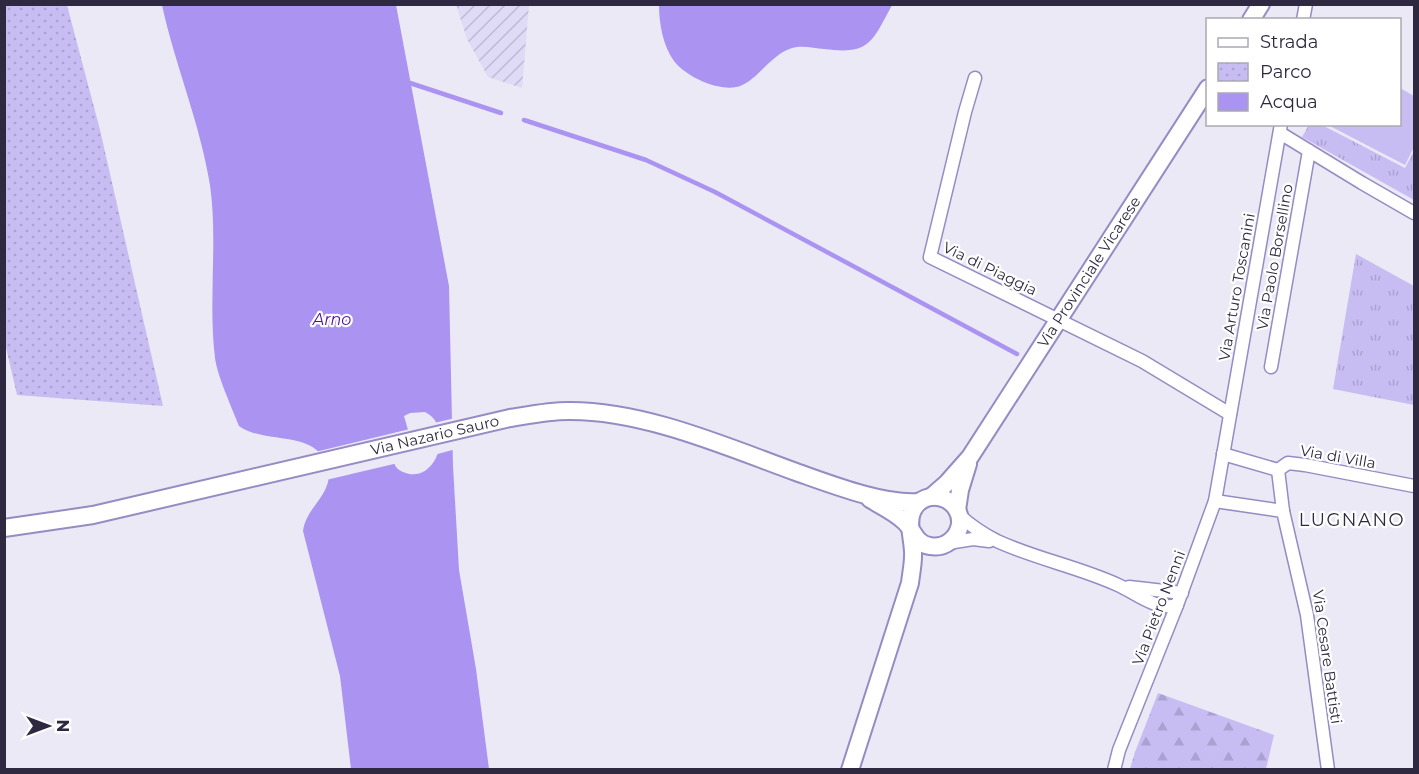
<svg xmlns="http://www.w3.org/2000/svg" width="1419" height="774" font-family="Montserrat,sans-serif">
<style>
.industrial{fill:url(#industrial-furrows)}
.grass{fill:url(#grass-tufts)}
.forest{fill:url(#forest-firs)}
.park{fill:url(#park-dots)}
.pitch{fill:#c8bdf3}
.water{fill:#aa93f1;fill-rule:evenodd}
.pier{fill:#ebe9f5}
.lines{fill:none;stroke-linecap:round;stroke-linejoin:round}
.stream{stroke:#aa93f1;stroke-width:4.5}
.street-casing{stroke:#978bc3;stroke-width:15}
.secondary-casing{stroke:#978bc3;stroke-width:20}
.street{stroke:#fff;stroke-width:12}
.secondary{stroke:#fff;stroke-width:16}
.labels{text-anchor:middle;stroke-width:4.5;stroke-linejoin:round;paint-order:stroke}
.street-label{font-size:15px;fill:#2e2940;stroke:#fff}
.water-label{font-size:16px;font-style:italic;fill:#4f109f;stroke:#fff}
.quarter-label{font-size:18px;letter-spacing:1.5px;fill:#2e2940;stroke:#fff}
</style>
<defs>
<pattern id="industrial-furrows" width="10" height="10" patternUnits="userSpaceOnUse" patternTransform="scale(1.5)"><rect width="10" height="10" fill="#dfdaf5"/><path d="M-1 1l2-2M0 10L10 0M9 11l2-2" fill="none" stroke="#c0bbd3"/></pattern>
<pattern id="grass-tufts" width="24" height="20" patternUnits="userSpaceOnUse" patternTransform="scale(1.5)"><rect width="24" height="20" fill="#c8bdf3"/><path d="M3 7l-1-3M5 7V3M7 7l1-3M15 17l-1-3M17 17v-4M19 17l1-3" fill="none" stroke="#aca2d1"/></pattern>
<pattern id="forest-firs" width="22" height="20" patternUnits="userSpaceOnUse" patternTransform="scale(1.5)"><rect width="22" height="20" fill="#c8bdf3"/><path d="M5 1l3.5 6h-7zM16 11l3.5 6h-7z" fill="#aca2d1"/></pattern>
<pattern id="park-dots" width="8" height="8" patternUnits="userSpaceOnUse" patternTransform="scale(1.5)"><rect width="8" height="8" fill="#c8bdf3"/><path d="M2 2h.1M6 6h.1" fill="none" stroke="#aca2d1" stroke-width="1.8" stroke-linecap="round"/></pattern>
</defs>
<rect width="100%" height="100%" fill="#ebe9f5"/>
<path class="industrial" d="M 456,5 L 529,5 L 522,88 L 488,77 L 467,39 Z"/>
<g class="grass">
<path d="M 1309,125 L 1322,125 L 1405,168 L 1414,151 L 1414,200 L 1302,137 Z"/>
<path d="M 1356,254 L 1414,286 L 1414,405 L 1333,389 Z"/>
</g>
<path class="forest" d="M 1158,693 L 1274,735 L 1266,769 L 1130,769 L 1135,752 Z"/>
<path class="park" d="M 4,5 L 67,5 L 100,130 L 163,406 L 17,395 L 4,339 Z"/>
<path class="pitch" d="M 1400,88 L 1414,96 L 1414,147 L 1405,165 L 1328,125 L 1400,124 Z"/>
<g class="water">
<path d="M 162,5 L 396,5 L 449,286 L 453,466 L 459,570 L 476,669 L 489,769 L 351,769 L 340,676 L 303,531 C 306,510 323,501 328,482 C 329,477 328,473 327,468 C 319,429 264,445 239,426 C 232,408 217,375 215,358 C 208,300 218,242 210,185 C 200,123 175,65 162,5 ZM 425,412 C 455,426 437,487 403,472 C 398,470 395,467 394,462 C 392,453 395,442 395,433 L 408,430 L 404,416 L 410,413 Z"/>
<path d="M 659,5 L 659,4 L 892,5 C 872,42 870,55 824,49 C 814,48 802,45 792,48 C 770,55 759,79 740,86 C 721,93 686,77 674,61 C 663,46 659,23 659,5 Z"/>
</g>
<g class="pier">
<path d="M 455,418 L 456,449 L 434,455 L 438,441 L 434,423 Z"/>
<path d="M 410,429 L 409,432 L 397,435 L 395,444 L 398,463 L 326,480 L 326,470 L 322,460 L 315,452 Z"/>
</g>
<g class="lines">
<g class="stream">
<path d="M 410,83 L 501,113"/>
<path d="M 524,120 L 646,160 L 715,192 L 1017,354"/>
</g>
<g class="street-casing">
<g id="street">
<path d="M 1303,20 L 1306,4"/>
<path d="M 975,78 L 965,112 L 930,257 L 1142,361 L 1230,414"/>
<path d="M 1280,133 L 1362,183 L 1414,213"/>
<path d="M 1271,367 L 1309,151"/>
<path d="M 1223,454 L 1278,470 L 1288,463 L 1305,465 L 1414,486"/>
<path d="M 1278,470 L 1283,511"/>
<path d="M 1215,501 L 1283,511 L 1307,615 L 1328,770"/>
<path d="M 959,515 C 971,526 983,534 997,541 C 1036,559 1079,567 1118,585 C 1136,593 1156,611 1177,605"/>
<path d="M 948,543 L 973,539 L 989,541"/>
<path d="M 1129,587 L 1182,593"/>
<path d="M 1114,770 L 1119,750 L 1177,605 L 1215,501 L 1281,124"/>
</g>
</g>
<g class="secondary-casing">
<g id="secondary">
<path d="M 1251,20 L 1261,4"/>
<path id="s1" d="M 931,497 L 947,483 L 970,457 L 1208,88"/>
<path d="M 957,510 L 960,490 L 968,464"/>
<path id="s2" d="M 4,528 L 93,515 L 510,418 C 529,415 549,411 568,411 C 643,410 727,447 796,472 C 830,484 884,505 919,502"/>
<path d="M 850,770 L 910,583 C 911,574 913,565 913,556 C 914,542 906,523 913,510 C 925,486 962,497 960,524 C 958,538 945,549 930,546 C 916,544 914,531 905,522 C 895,512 881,506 870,499"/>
</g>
</g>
<use href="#street" class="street"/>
<use href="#secondary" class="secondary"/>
</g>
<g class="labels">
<g class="street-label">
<text transform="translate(1275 257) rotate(-80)" y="5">Via Paolo Borsellino</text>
<text transform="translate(990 269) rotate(26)" y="5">Via di Piaggia</text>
<text dy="5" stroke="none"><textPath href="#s1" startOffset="276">Via Provinciale Vicarese</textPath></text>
<text transform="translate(1237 287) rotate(-80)" y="5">Via Arturo Toscanini</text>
<text dy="5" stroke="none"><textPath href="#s2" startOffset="441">Via Nazario Sauro</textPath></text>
<text transform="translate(1338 457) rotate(10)" y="5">Via di Villa</text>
<text transform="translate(1159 608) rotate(-69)" y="5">Via Pietro Nenni</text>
<text transform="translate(1327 657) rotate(82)" y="5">Via Cesare Battisti</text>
</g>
<g class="water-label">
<text x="332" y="325">Arno</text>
</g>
<g class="quarter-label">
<text x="1352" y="526">LUGNANO</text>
</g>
</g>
<rect width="1419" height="774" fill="none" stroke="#2e2940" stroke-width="12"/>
<rect x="1206" y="18" width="195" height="108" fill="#ffffff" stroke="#aba9b3" stroke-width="1.5"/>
<rect x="1218" y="38" width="30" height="9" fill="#ffffff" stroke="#aba9b3" stroke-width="1.5"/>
<text x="1260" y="48" font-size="18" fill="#2e2940">Strada</text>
<rect x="1218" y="63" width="30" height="18" fill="url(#park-dots)" stroke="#aba9b3" stroke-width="1.5"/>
<text x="1260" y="78" font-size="18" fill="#2e2940">Parco</text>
<rect x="1218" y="93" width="30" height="18" fill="#aa93f1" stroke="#aba9b3" stroke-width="1.5"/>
<text x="1260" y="108" font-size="18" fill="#2e2940">Acqua</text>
<g transform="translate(48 726) rotate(90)" stroke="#ffffff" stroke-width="4.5" paint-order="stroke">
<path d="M0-4.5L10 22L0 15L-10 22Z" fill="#2e2940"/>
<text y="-9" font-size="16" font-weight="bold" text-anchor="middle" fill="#2e2940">N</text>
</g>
</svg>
